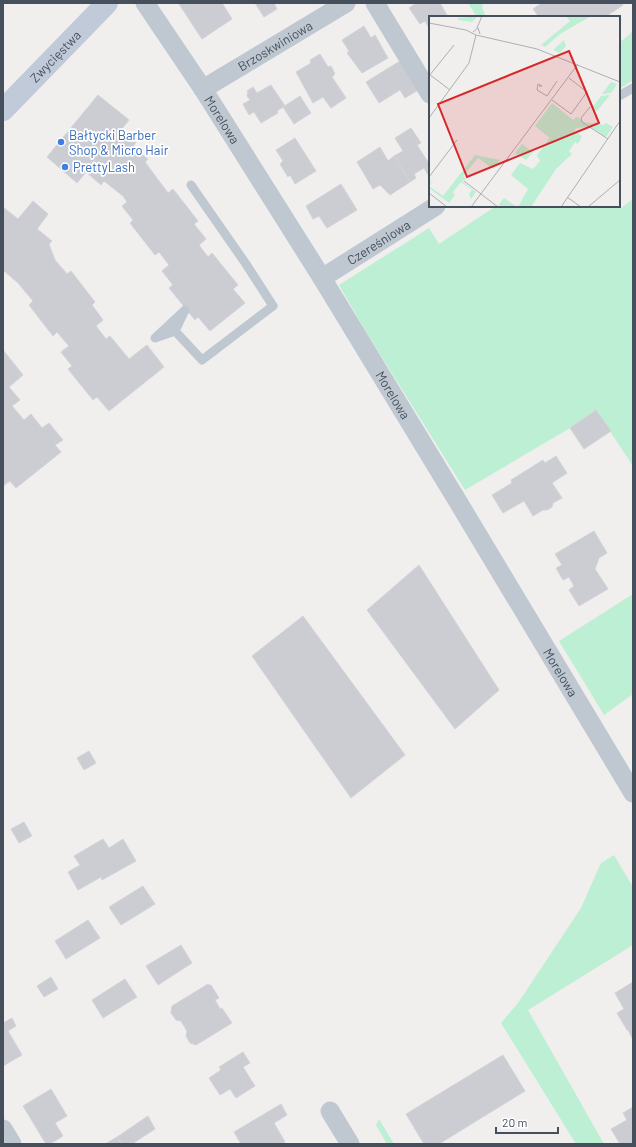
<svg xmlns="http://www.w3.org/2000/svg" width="636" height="1147" font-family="Barlow,sans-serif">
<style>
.green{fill:#bcefd3}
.building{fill:#cbcdd3;stroke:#d2d4da}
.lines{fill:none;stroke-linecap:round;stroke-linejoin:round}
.lane{stroke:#bfc8d1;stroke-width:9}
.street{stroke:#bfc8d1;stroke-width:19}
.secondary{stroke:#c1cad8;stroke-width:22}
.shop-dot{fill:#3f7fe0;stroke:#fff;stroke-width:1.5}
.labels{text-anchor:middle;stroke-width:3.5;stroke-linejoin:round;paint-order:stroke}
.street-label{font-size:13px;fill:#46505c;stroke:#fff}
.shop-label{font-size:13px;fill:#366cbe;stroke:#fff;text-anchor:start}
.inset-road{fill:none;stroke:#adafb4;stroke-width:1}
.view{fill:#d62828;fill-opacity:0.15;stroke:#d62828;stroke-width:2}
.inset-edge{fill:none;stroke:#46505c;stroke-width:2}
</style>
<rect width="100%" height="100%" fill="#f1eeee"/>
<g class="green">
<path d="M 468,3 L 483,3 L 482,8 L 485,14 L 481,17 L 477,17 Z"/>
<path d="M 633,30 L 633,80 L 619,89 L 619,43 L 630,34 Z"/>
<path d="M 633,199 L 633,466 L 596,410 L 570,428 L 465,490 L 366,332 L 339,285 L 429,228 L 439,244 L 496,206 L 619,205 L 621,208 Z"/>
<path d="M 633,594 L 633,694 L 604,715 L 559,641 Z"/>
<path d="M 614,855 L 633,887 L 633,945 L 528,1010 L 604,1144 L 576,1144 L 501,1023 L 518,1003 L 581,908 L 601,863 Z"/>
<path d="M 379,1119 L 394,1144 L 387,1144 L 376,1125 Z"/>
</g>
<g class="building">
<path d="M 181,3 L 222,3 L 232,19 L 202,39 L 179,4 Z"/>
<path d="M 255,3 L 274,3 L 277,9 L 264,17 Z"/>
<path d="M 417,3 L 440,3 L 448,17 L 430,17 L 430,30 L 425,21 L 420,24 L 409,8 Z"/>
<path d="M 542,3 L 621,3 L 623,5 L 605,17 L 539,17 L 533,9 Z"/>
<path d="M 364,26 L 371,38 L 375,35 L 388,58 L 362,73 L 347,53 L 349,51 L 342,40 Z"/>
<path d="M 320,54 L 328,67 L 331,66 L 335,74 L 332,77 L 346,98 L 331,108 L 323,97 L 313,103 L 296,72 L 311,63 L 310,60 Z"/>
<path d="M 400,61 L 418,90 L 405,98 L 400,90 L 379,103 L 366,82 Z"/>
<path d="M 271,85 L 285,106 L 277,111 L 278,113 L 261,123 L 254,112 L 249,115 L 243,104 L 250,100 L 247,96 L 248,92 L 247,91 L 253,87 L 257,93 Z"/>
<path d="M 98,95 L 129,120 L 121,130 L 136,142 L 133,147 L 148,159 L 145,162 L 168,193 L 173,189 L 198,221 L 194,224 L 206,239 L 199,245 L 208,257 L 212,253 L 238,285 L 233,289 L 245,303 L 210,331 L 198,317 L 195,320 L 169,288 L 173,285 L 162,271 L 169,265 L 159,252 L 155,255 L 130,223 L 133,220 L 122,206 L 127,202 L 123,196 L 104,181 L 101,185 L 86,172 L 77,183 L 47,157 Z"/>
<path d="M 300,96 L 311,113 L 294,124 L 283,107 Z"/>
<path d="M 411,128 L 421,143 L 417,145 L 430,165 L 430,173 L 428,175 L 424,168 L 414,174 L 416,178 L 410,182 L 394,156 L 403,151 L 395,138 Z"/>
<path d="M 295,138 L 316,171 L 295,184 L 290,175 L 288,177 L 280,164 L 283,161 L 276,150 Z"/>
<path d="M 380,147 L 388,161 L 394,156 L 410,182 L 390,195 L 380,185 L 373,189 L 357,162 Z"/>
<path d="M 341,184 L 357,210 L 327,228 L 319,216 L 313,219 L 306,206 Z"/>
<path d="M 33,201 L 48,214 L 37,229 L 52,241 L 49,244 L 55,260 L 67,274 L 71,271 L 95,302 L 92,305 L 103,320 L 96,326 L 106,339 L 110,336 L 129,359 L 147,345 L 164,367 L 109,411 L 97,397 L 93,400 L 68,369 L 72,366 L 61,352 L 69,346 L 57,332 L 53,336 L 29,305 L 33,301 L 18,283 L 3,270 L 3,207 L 18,219 Z"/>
<path d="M 3,350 L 23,375 L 9,387 L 20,400 L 12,406 L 24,420 L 31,414 L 42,428 L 49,423 L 63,440 L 55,445 L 61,452 L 16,488 L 10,481 L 3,486 Z"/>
<path d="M 596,410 L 611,431 L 584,449 L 570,428 Z"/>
<path d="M 556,456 L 567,473 L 552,483 L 562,498 L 553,503 L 552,507 L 547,510 L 543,510 L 533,516 L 524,501 L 503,513 L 492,495 L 512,483 L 511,480 L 543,460 L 545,463 Z"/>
<path d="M 594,531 L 607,553 L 599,558 L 595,569 L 608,589 L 579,606 L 569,590 L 574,586 L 569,577 L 563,580 L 556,568 L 562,565 L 555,554 Z"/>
<path d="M 419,565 L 499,690 L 455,729 L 367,610 Z"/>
<path d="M 303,616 L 405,755 L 351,798 L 252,656 Z"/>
<path d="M 89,751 L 96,763 L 84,770 L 77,758 Z"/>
<path d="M 24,822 L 32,836 L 19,843 L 11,829 Z"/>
<path d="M 103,839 L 109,848 L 123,839 L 136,861 L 102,880 L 101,877 L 78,890 L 68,872 L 80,865 L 74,856 Z"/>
<path d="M 143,886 L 155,904 L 121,925 L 109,907 Z"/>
<path d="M 88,920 L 100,938 L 66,959 L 55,941 Z"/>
<path d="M 181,945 L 192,963 L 158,985 L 146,966 Z"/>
<path d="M 51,977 L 58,989 L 44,997 L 37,986 Z"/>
<path d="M 125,979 L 137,997 L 103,1018 L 92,1000 Z"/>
<path d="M 633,982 L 633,1040 L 628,1030 L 627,1030 L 617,1013 L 624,1009 L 615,993 Z"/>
<path d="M 208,984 L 209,985 L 211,985 L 219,998 L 215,1000 L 220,1009 L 222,1008 L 232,1023 L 196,1045 L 190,1043 L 186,1036 L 187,1031 L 181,1021 L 176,1020 L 171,1013 L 172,1006 Z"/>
<path d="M 12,1018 L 16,1026 L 8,1031 L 22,1055 L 3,1066 L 3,1023 Z"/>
<path d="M 243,1052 L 250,1063 L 243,1067 L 255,1086 L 236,1098 L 230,1089 L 220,1095 L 209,1078 L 221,1070 L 219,1067 Z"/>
<path d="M 503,1055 L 525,1091 L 439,1144 L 424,1144 L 406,1114 Z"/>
<path d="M 51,1089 L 67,1116 L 55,1123 L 63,1136 L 50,1144 L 46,1144 L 23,1106 Z"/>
<path d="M 281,1104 L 287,1115 L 274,1123 L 285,1142 L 281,1144 L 241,1144 L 234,1132 Z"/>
<path d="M 633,1107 L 633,1144 L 620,1144 L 611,1129 L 627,1120 L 623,1113 Z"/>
<path d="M 148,1116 L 155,1129 L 132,1144 L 122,1144 L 117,1137 Z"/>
<path d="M 117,1137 L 121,1144 L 105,1144 Z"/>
</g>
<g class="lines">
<g class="lane">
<path d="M 619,96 L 633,88"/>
<path d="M 175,331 L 185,310 L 155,338 L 175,331 L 202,360 L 273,306 L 246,264 L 191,185"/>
</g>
<g class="street">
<path id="s1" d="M 145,3 L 203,89 L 322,278 L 460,505 L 633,793"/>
<path d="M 375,3 L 430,94"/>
<path id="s2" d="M 203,89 L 346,3"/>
<path id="s3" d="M 322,278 L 436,206"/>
<path d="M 330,1111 L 350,1144"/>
<path d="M 3,1129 L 12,1144"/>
</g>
<path class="secondary" id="s4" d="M 3,110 L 107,3"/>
</g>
<g class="shop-dot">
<circle cx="61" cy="142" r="4"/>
<circle cx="65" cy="167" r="4"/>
</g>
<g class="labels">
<g class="street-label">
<text dy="5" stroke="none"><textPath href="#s2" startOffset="84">Brzoskwiniowa</textPath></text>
<text dy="5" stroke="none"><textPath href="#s4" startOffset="75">Zwycięstwa</textPath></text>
<text dy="5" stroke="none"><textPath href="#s1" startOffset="140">Morelowa</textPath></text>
<text dy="5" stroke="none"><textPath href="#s3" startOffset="67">Czereśniowa</textPath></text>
<text dy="5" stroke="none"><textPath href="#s1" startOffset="464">Morelowa</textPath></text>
<text dy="5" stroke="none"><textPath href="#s1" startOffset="788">Morelowa</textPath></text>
</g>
<g class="shop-label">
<text x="69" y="140">Bałtycki Barber<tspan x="69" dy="15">Shop &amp; Micro Hair</tspan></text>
<text x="73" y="172">PrettyLash</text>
</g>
</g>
<g transform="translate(429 16)">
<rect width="191" height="191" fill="#f1eeee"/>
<path d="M 49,0 L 43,6 L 29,4 L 29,2 ZM 137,0 L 162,0 L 131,18 L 116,31 L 112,29 L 141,5 ZM 135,24 L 137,30 L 131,37 L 124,34 ZM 182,66 L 188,68 L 182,77 L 173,78 ZM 181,79 L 168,95 L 163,92 L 172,80 ZM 123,87 L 144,104 L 148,101 L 151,103 L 158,111 L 147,112 L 145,115 L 153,120 L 149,128 L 146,126 L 140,135 L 143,138 L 127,153 L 102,191 L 89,191 L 99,173 L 82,159 L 91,147 L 104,153 L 111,145 L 108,139 L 121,122 L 106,110 ZM 154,106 L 175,109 L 177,107 L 184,111 L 177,121 ZM 93,128 L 104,136 L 97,144 L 86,137 ZM 46,139 L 71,144 L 64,153 L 49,142 L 34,160 L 37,163 L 33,165 L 47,176 L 42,183 L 40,178 L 43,174 L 32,166 L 24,176 L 26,179 L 20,187 L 0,172 L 0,168 L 5,161 L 0,170 L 14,180 ZM 75,182 L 88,191 L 72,191 L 70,188 Z" fill="#bcefd3"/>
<path class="inset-road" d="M 0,7 L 37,14 L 47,19 L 108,33 L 191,66M 48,12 L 53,0M 44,16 L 49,12 L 51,18M 0,58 L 21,74M 0,60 L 25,29M 110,70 L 113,70 L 109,68 L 108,74 L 118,80 L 128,65M 123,84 L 142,98 L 158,76 L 140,62M 161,91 L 152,102 L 153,106 L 179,123M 0,102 L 40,47 L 47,19M 0,161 L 28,124M 35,165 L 69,191M 0,177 L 18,191M 138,181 L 152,191M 42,191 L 149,48M 132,191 L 191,105M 159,191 L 191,164"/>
<path class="view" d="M 140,35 L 170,107 L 38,161 L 9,88 Z"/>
<rect width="191" height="191" class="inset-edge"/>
</g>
<rect width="636" height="1147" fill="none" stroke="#46505c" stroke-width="8"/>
<path d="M496 1127v6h62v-6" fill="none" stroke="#46505c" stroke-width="2"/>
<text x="502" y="1127" font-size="12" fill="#46505c" stroke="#ffffff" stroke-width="3" paint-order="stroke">20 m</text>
</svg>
